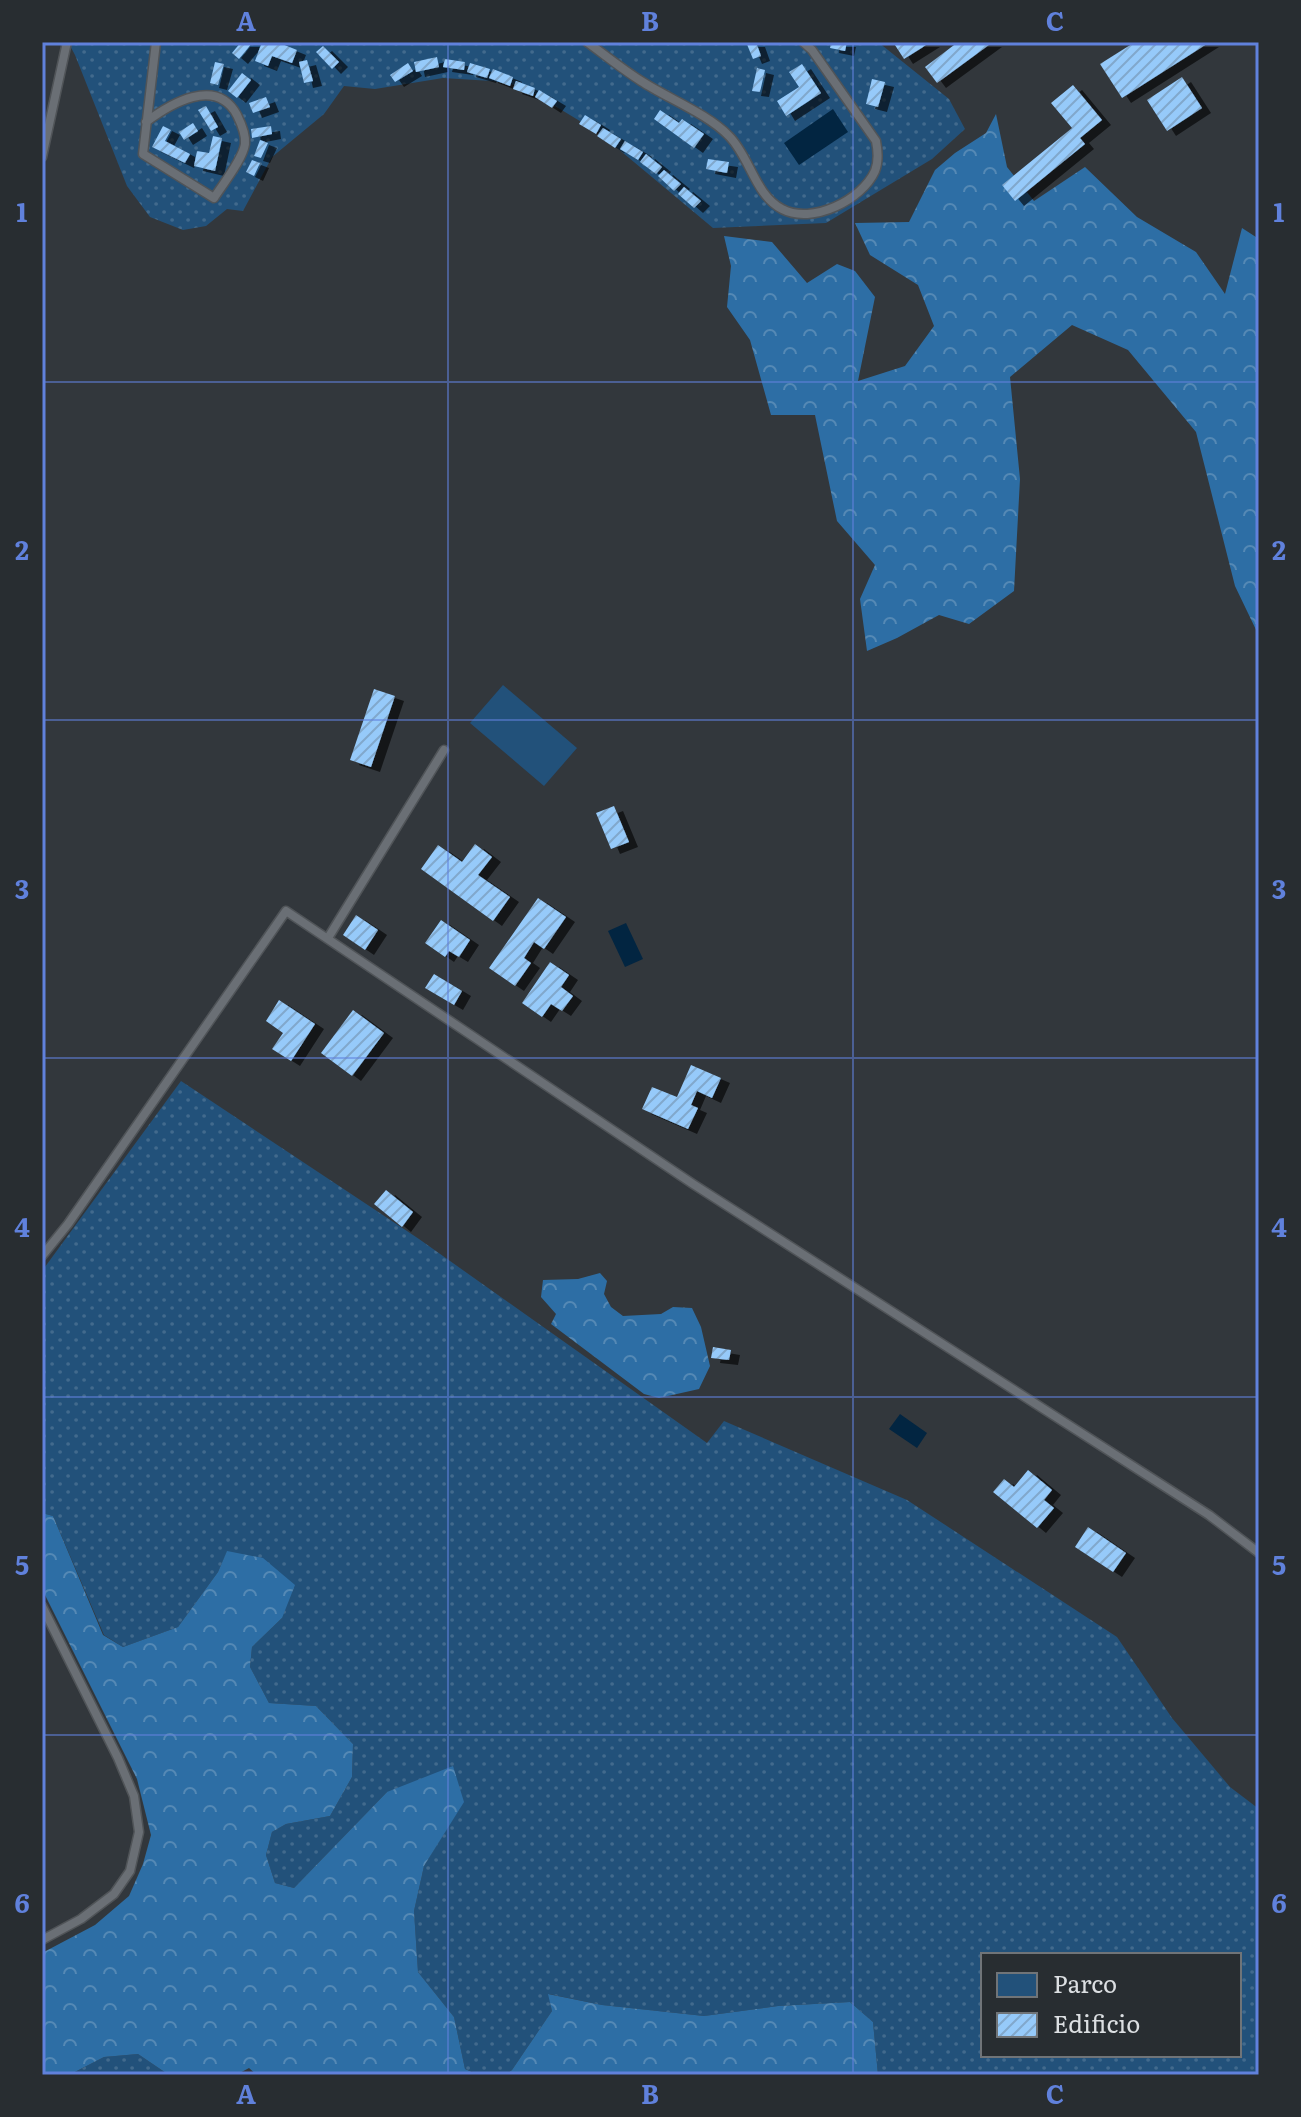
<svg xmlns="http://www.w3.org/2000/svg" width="1301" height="2117" font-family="Literata,serif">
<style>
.green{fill:url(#green-dots);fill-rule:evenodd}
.forest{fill:url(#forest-crowns)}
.pitch{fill:#22517a}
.water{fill:#022541}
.building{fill:url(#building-hatch);filter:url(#shadow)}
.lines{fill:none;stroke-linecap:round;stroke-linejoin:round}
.lane-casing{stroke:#505458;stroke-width:11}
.lane{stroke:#6a6f75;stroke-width:8}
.grid{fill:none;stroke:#6081dc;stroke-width:2;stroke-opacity:0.55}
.neatline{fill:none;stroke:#6081dc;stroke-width:3}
.grid-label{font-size:26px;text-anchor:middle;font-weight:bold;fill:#6081dc}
</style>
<defs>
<pattern id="green-dots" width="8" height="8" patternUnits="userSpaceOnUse" patternTransform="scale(2)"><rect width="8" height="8" fill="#22517a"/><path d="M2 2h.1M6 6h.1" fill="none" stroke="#426a8d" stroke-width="1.8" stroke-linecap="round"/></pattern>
<pattern id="forest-crowns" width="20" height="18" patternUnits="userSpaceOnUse" patternTransform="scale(2)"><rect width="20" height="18" fill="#2d6ea5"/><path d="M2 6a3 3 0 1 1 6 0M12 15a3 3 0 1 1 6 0" fill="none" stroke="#5589b5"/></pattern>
<pattern id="building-hatch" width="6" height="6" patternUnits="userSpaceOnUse" patternTransform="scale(2)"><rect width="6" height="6" fill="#96cafa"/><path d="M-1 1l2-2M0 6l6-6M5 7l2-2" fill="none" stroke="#81a8cc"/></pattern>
<filter id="shadow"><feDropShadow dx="9" dy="5" stdDeviation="0" flood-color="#0009"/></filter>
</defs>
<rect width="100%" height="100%" fill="#32373c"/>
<g class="green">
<path d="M 68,42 L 878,42 L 949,99 L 965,129 L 932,159 L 826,223 L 713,228 L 598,132 L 522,86 L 492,81 L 443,78 L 375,89 L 344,86 L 324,114 L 272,157 L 243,211 L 227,209 L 206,226 L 183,230 L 150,217 L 127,186 L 75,55 Z"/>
<path d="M 181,1081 L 419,1239 L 707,1443 L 724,1421 L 907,1500 L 1117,1637 L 1172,1718 L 1230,1787 L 1259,1809 L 1259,2075 L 878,2075 L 873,2022 L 850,2002 L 778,2006 L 704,2016 L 602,2005 L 549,1994 L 552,2011 L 512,2070 C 498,2080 479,2075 465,2069 L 454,2017 L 418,1972 L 414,1911 L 424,1866 L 463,1802 L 387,1792 L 294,1888 L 275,1883 L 266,1855 L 272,1832 L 286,1824 L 330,1816 L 352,1777 L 353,1744 L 316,1706 L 269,1703 L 250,1667 L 252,1647 L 282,1618 L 227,1552 L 218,1572 L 178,1627 L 123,1647 L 104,1635 L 53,1516 L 42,1513 L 42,1271 ZM 983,1955 L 1239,1955 L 1239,2055 L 983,2055 Z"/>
<path d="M 138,2054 L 169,2075 L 69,2075 L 104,2057 Z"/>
</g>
<g class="forest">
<path d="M 996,114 L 1007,167 L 1034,201 L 1085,167 L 1137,217 L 1196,252 L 1225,294 L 1242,228 L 1259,239 L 1259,636 L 1235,586 L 1196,432 L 1128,350 L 1072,325 L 1010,377 L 1020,479 L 1014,591 L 969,624 L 939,615 L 897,638 L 867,651 L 860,599 L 875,565 L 837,521 L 815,415 L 771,415 L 750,340 L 727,307 L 731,266 L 724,236 L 772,242 L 807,283 L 837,264 L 855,271 L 875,297 L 858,381 L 905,366 L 934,326 L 918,285 L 870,255 L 855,223 L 909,222 L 935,170 L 955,153 L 986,133 Z"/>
<path d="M 600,1273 L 607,1281 L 604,1294 L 611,1307 L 623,1316 L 661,1314 L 673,1307 L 692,1308 L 701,1327 L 710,1366 L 699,1389 L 659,1398 L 644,1394 L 551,1324 L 556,1314 L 541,1297 L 543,1280 L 578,1279 Z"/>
<path d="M 42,1513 L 53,1516 L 103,1635 L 123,1647 L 178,1627 L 218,1572 L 227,1551 L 263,1558 L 295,1585 L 282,1618 L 252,1647 L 250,1667 L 269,1703 L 316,1706 L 353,1744 L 352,1777 L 330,1816 L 286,1824 L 272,1832 L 266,1855 L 275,1883 L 294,1888 L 387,1792 L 453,1766 L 464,1802 L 424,1866 L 414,1911 L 418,1972 L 454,2017 L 465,2069 L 479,2075 L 257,2075 L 249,2068 L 236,2075 L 169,2075 L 138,2054 L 104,2057 L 69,2075 L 42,2075 L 42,1953 L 95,1925 L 129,1896 L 143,1864 L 151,1835 L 137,1779 L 42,1589 Z"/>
<path d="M 548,1994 L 602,2005 L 704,2016 L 778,2006 L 850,2002 L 873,2022 L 878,2075 L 505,2075 L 512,2070 L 552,2011 Z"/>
</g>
<path class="pitch" d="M 503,685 L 577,748 L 544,786 L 470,723 Z"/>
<g class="water">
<path d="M 833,109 L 848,132 L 799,165 L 784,143 Z"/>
<path d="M 626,923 L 643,959 L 625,967 L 608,931 Z"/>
<path d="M 900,1414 L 927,1433 L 917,1448 L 889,1429 Z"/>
</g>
<g class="building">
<path d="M 241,42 L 253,42 L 239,59 L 232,53 Z"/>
<path d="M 262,42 L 277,42 L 297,50 L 292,63 L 272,56 L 268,66 L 255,61 Z"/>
<path d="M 746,42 L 756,42 L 761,56 L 753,59 Z"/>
<path d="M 831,42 L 847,42 L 845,51 L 830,48 Z"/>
<path d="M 893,42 L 931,42 L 904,59 Z"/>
<path d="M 958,42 L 993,42 L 937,83 L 925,67 Z"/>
<path d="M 1135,42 L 1210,42 L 1122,98 L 1100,64 Z"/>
<path d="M 323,46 L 339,62 L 332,69 L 316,52 Z"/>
<path d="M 437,57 L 439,67 L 416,72 L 414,62 Z"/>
<path d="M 445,59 L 465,62 L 464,70 L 443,67 Z"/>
<path d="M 307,60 L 313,81 L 304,83 L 299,62 Z"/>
<path d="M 215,62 L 224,64 L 218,85 L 210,83 Z"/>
<path d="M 408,63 L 413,71 L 395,82 L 390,75 Z"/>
<path d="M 470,63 L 490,69 L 487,78 L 467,72 Z"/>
<path d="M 802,64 L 821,93 L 786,116 L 777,101 L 799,87 L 789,72 Z"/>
<path d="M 757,68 L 765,70 L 760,92 L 752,91 Z"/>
<path d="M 493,69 L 513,77 L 510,86 L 489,78 Z"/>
<path d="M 242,73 L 251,80 L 237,98 L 228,91 Z"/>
<path d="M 1182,77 L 1202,108 L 1167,131 L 1147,100 Z"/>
<path d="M 872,79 L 885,82 L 878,107 L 866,104 Z"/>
<path d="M 516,81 L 535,88 L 533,96 L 513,89 Z"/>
<path d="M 1073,85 L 1102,120 L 1080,138 L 1085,144 L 1015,201 L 1002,185 L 1072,128 L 1051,103 Z"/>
<path d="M 539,90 L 557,101 L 552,108 L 535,97 Z"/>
<path d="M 266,97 L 270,107 L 253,113 L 249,103 Z"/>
<path d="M 206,106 L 218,127 L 211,131 L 198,110 Z"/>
<path d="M 660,110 L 679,123 L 682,119 L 704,134 L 694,148 L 654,119 Z"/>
<path d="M 585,115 L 601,125 L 596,134 L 579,124 Z"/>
<path d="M 193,123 L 198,131 L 184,140 L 179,132 Z"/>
<path d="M 163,126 L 171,130 L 165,141 L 190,154 L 185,163 L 152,147 Z"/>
<path d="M 271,126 L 272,134 L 252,138 L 251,129 Z"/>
<path d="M 603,128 L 621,139 L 615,148 L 597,136 Z"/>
<path d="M 213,136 L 222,138 L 215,171 L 194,166 L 197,151 L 209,153 Z"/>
<path d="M 260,140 L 268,143 L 261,158 L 254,156 Z"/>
<path d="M 625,141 L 643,152 L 638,160 L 620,149 Z"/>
<path d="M 646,154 L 662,167 L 656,174 L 640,162 Z"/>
<path d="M 708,159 L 729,162 L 727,173 L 706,169 Z"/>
<path d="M 252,160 L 260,163 L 254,176 L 246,172 Z"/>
<path d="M 664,170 L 681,184 L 674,191 L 658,176 Z"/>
<path d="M 684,187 L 701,201 L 694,208 L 678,194 Z"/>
<path d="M 374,689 L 395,696 L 371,767 L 350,760 Z"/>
<path d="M 614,806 L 629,842 L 611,849 L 596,813 Z"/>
<path d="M 475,844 L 492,857 L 478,875 L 510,897 L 493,921 L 421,869 L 438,845 L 462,862 Z"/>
<path d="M 538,898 L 566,917 L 544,949 L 534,942 L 524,958 L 531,963 L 515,986 L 489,968 Z"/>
<path d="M 356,915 L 378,930 L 365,950 L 343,935 Z"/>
<path d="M 441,920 L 470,940 L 459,957 L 449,951 L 445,957 L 425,943 Z"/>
<path d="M 550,962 L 569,975 L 561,987 L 573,996 L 562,1011 L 551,1004 L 542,1017 L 522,1003 Z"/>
<path d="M 434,974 L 462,991 L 454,1005 L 425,988 Z"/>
<path d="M 279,1000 L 315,1024 L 291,1061 L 272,1049 L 283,1033 L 266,1021 Z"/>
<path d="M 353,1010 L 384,1033 L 352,1076 L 321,1053 Z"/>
<path d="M 691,1065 L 721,1078 L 712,1098 L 697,1091 L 691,1105 L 698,1108 L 688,1129 L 642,1109 L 652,1087 L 677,1097 Z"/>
<path d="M 386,1190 L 413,1212 L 402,1227 L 374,1204 Z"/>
<path d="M 713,1347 L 731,1350 L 729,1360 L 711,1358 Z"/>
<path d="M 1028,1470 L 1052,1490 L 1044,1500 L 1054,1508 L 1037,1528 L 993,1492 L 1004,1479 L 1014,1487 Z"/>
<path d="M 1088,1527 L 1126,1553 L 1113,1572 L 1075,1547 Z"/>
</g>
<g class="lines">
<g class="lane-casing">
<g id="lane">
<path d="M 587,42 C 605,55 622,69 641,81 C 667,98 708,114 729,136 C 750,157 755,195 782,209 C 812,225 862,200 875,171 C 879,161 878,151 876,141 L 812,50 L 803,42"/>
<path d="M 146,122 C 170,104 216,76 237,115 C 241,123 246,135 245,144 C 243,159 223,184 214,198 L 143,154 L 156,42"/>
<path d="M 42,157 L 67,42"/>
<path d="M 328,938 L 444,750"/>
<path d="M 42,1256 L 68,1224 L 286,911 L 693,1184 L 1209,1515 L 1259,1553"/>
<path d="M 42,1606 L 118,1758 L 134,1796 L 139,1832 L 130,1871 L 114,1894 L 81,1919 L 42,1940"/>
</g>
</g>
<use href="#lane" class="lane"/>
</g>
<path class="grid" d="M 448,42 L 448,2075M 853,42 L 853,2075M 42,382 L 1259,382M 42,720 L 1259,720M 42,1058 L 1259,1058M 42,1397 L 1259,1397M 42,1735 L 1259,1735"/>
<rect width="1301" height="2117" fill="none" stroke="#282d31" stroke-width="88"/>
<rect x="981" y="1953" width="260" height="104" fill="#282d31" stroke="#707478" stroke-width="2"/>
<rect x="997" y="1973" width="40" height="24" fill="#22517a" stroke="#707478" stroke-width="2"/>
<text x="1053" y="1993" font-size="24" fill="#dcdfe2">Parco</text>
<rect x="997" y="2013" width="40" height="24" fill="url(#building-hatch)" stroke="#707478" stroke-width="2"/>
<text x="1053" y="2033" font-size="24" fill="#dcdfe2">Edificio</text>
<rect x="44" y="44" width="1213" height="2029" class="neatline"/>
<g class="grid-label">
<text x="246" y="31">A</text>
<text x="650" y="31">B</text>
<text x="1055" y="31">C</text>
<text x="22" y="222">1</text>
<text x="1279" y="222">1</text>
<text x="22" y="560">2</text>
<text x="1279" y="560">2</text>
<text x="22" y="899">3</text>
<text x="1279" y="899">3</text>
<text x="22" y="1237">4</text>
<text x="1279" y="1237">4</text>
<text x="22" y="1575">5</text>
<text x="1279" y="1575">5</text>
<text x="22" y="1913">6</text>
<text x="1279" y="1913">6</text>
<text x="246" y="2104">A</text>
<text x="650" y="2104">B</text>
<text x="1055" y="2104">C</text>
</g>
</svg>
